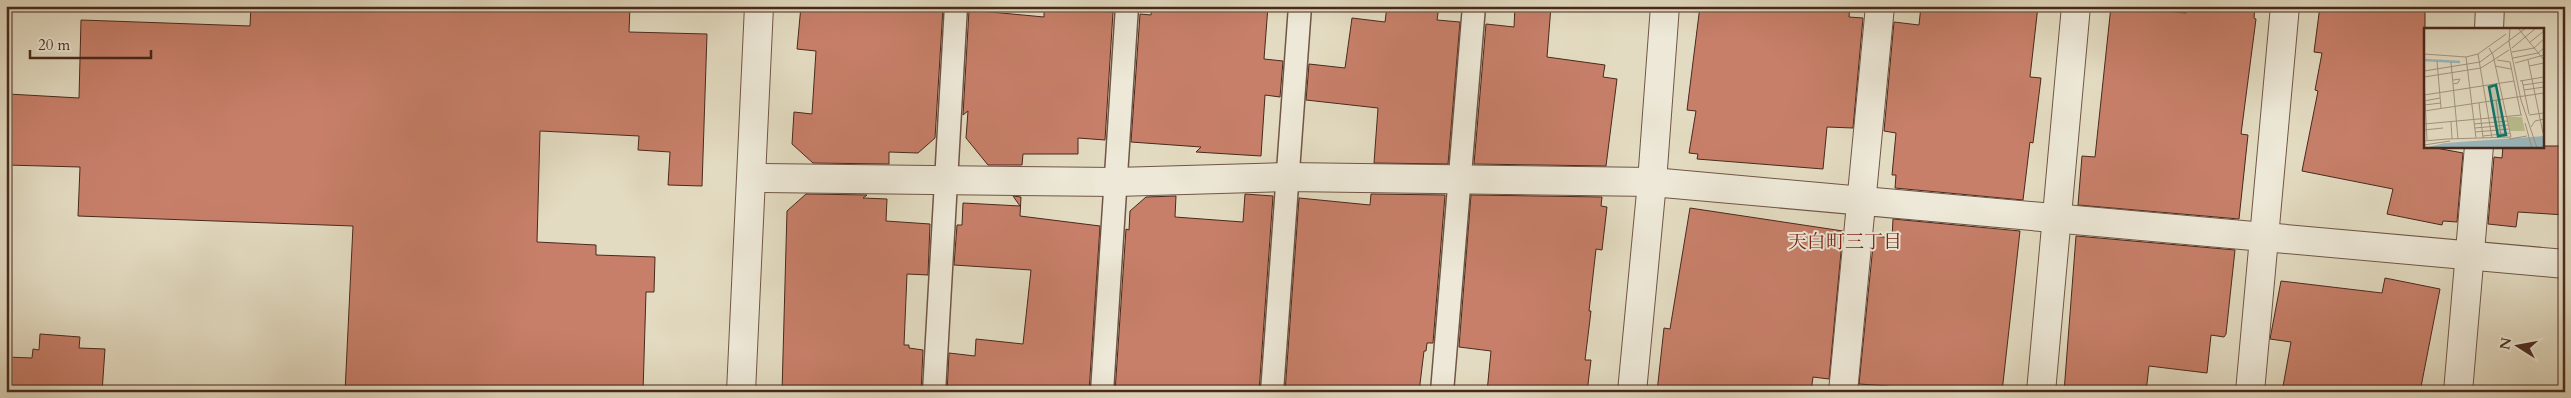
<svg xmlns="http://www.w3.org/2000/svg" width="2571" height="398" font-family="Cardo,'Noto Serif JP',serif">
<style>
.building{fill:#c77f69;stroke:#49291c}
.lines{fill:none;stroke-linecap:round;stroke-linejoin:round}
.service-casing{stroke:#705645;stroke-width:25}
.minor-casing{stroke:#705645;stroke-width:30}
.tertiary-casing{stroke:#705645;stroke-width:30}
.service{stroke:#ede8d7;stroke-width:22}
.minor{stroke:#ede8d7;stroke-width:28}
.tertiary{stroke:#ede8d7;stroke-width:28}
.labels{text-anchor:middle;stroke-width:4;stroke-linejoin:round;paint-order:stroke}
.neighbourhood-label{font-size:19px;fill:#7a1f14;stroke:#ede8d7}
.inset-river{fill:none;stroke:#9ab8be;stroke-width:2.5}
.inset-road{fill:none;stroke:#a5947f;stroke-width:1}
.view{fill:#0f766e;fill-opacity:0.15;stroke:#0f766e;stroke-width:2.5}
.inset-edge{fill:none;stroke:#49291c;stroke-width:2.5}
</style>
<rect width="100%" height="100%" fill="#e3dbc1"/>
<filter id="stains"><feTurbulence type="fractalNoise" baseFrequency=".004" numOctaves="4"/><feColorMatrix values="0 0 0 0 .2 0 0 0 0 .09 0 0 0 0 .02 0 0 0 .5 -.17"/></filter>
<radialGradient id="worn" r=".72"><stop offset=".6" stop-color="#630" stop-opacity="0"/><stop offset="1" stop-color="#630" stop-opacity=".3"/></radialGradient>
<g class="building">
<path d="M 251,6 L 630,6 L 629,32 L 707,34 L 702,186 L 668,185 L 670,152 L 638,150 L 639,136 L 540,131 L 537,242 L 596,245 L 596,255 L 655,257 L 654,292 L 646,292 L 643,392 L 345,392 L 353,226 L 78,216 L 80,167 L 6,165 L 8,94 L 79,98 L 81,20 L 250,26 Z"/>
<path d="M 801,6 L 943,8 L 935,138 L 918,153 L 889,152 L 889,164 L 813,163 L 792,144 L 794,112 L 812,114 L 816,51 L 797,49 Z"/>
<path d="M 1152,6 L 1268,6 L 1264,59 L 1283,61 L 1280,97 L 1265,95 L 1261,156 L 1196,152 L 1201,147 L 1131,142 L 1140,14 L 1151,15 Z"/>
<path d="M 1387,6 L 1439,6 L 1437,20 L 1460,22 L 1448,164 L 1374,163 L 1378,108 L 1306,100 L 1309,64 L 1345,68 L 1352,18 L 1385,22 Z"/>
<path d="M 1515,6 L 1551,6 L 1547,57 L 1605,65 L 1603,77 L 1617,79 L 1606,166 L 1474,164 L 1486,24 L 1514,27 Z"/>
<path d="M 1700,6 L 1850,6 L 1849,17 L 1863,18 L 1853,128 L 1827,127 L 1823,169 L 1697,159 L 1698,154 L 1689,153 L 1696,111 L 1687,110 Z"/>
<path d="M 1921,6 L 2038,6 L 2030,77 L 2041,78 L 2033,143 L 2030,142 L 2023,200 L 1895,188 L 1896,175 L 1892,175 L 1896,133 L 1884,131 L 1894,22 L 1919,25 Z"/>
<path d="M 2111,6 L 2186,13 L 2187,6 L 2255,6 L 2254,18 L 2256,19 L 2241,134 L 2248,135 L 2239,219 L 2078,205 L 2082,156 L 2095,157 Z"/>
<path d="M 2320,6 L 2425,6 L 2425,146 L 2463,153 L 2457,222 L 2443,221 L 2442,225 L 2387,214 L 2393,189 L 2302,171 L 2318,91 L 2315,90 L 2322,53 L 2314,52 Z"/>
<path d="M 1044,8 L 1113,12 L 1105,140 L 1078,138 L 1078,154 L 1023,154 L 1022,165 L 988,165 L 966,138 L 968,111 L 963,115 L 969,10 L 1044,17 Z"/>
<path d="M 2503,146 L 2565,146 L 2565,215 L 2518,212 L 2516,227 L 2488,224 L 2494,157 L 2502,158 Z"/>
<path d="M 806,194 L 867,195 L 863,198 L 887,199 L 886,221 L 930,224 L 928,275 L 907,274 L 904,345 L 909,345 L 909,348 L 923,350 L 921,392 L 782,392 L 787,211 Z"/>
<path d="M 1245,194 L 1273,196 L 1259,392 L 1115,392 L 1126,229 L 1129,230 L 1130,211 L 1146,197 L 1176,196 L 1175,217 L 1243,222 Z"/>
<path d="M 1371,194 L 1445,195 L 1433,343 L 1427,343 L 1426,351 L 1424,351 L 1419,392 L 1285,392 L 1299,198 L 1370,205 Z"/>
<path d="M 1471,195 L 1602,197 L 1601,206 L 1607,207 L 1602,250 L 1596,249 L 1589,311 L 1591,311 L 1585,360 L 1591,360 L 1587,392 L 1487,392 L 1491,351 L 1459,347 Z"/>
<path d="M 1013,196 L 1021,197 L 1020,216 L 1100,226 L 1089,392 L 947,392 L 949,353 L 975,356 L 976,339 L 1023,344 L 1031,270 L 954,265 L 957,225 L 962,225 L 963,203 L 1020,206 Z"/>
<path d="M 1690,208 L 1843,231 L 1829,379 L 1813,377 L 1811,392 L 1657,392 L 1664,328 L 1670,329 Z"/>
<path d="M 1893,219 L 2020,231 L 2002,392 L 1889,392 L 1889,386 L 1859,384 L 1874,236 L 1892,238 Z"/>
<path d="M 2076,236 L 2235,250 L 2226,334 L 2224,337 L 2211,335 L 2207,373 L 2149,366 L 2146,392 L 2064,392 Z"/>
<path d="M 2385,278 L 2440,289 L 2420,392 L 2282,392 L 2291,342 L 2270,339 L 2281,281 L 2382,293 Z"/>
<path d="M 40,334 L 80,337 L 79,348 L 105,349 L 102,392 L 6,392 L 6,357 L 32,358 L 33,349 L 39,350 Z"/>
</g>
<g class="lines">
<g class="service-casing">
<g id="service">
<path d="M 934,392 L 956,6"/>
<path d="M 1102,392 L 1127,6"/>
<path d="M 1272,392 L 1300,6"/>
<path d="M 1442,392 L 1474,6"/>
</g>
</g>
<g class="minor-casing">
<g id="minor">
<path d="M 2489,29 L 2490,6"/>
<path d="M 752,178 L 1116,182 L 1287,177 L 1652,182 L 2565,264"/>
<path d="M 1632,392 L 1652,182 L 1665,6"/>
<path d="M 1843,392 L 1880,6"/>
<path d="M 2041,392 L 2076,6"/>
<path d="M 2250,392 L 2285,6"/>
<path d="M 2458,392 L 2479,146"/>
</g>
</g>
<g class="tertiary-casing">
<path id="tertiary" d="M 741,392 L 759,6"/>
</g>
<use href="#service" class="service"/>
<use href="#minor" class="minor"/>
<use href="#tertiary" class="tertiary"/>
</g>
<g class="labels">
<g class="neighbourhood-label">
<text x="1845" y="248">天白町三丁目</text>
</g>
</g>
<g transform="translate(2424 28)">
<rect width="120" height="120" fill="#e3dbc1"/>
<path d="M 98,89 L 101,103 L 86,103 L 83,89 Z" fill="#babe8e"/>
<path d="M 120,108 L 120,120 L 0,120 L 21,115 Z" fill="#9ab8be"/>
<path class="inset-river" d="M 0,32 L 36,34"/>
<path class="inset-road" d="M 86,0 L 85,14 L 97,72 L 113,120M 94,0 L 120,32M 105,15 L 120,3M 88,20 L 112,0M 88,24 L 110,20 L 120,11M 0,26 L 42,29 L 54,26 L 82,6M 54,26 L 68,110M 42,29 L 52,110M 89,30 L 114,25 L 120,20M 73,32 L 86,34 L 97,87M 104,32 L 119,105M 13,33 L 17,80M 27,34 L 34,111M 91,35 L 120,27M 71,38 L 87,41M 105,38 L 120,35M 0,43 L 56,34 L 102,0M 0,49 L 57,40 L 85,22M 0,49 L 3,112M 29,52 L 36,51 L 34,55 L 29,56M 98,52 L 105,86M 96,53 L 120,49M 99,57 L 120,54M 100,62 L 120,59M 0,67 L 90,53M 72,72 L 77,109M 0,73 L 16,70M 55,75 L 59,110M 0,77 L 17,75M 0,83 L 120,65M 105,87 L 120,85M 27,94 L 28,111M 101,95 L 108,120M 0,96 L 98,87M 50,96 L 83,93M 107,99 L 111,93 L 120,91M 51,100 L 84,97M 0,102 L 19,100M 51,104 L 85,101M 59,108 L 86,105M 23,111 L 87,109 L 69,27 L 65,20M 85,111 L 103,108M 0,113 L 23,111M 0,117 L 26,113"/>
<path class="view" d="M 72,57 L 82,107 L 74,108 L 65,59 Z"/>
<rect width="120" height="120" class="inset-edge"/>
</g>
<rect width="2571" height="398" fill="none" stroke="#e3dbc1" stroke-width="25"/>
<rect x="8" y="8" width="2556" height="383" fill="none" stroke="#49291c" stroke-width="2.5"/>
<rect x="12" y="12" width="2546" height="373" fill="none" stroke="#49291c"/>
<g transform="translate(2518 346) rotate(281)" stroke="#ede8d7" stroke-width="4" paint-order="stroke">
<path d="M0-4L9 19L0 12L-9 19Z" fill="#49291c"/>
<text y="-8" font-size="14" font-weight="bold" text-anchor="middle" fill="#49291c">N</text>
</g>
<path d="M30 50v8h121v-8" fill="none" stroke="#49291c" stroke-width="2.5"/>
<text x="38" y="50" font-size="15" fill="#49291c" stroke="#ede8d7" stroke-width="4" paint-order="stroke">20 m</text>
<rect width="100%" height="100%" filter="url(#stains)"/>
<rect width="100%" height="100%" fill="url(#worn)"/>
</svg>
